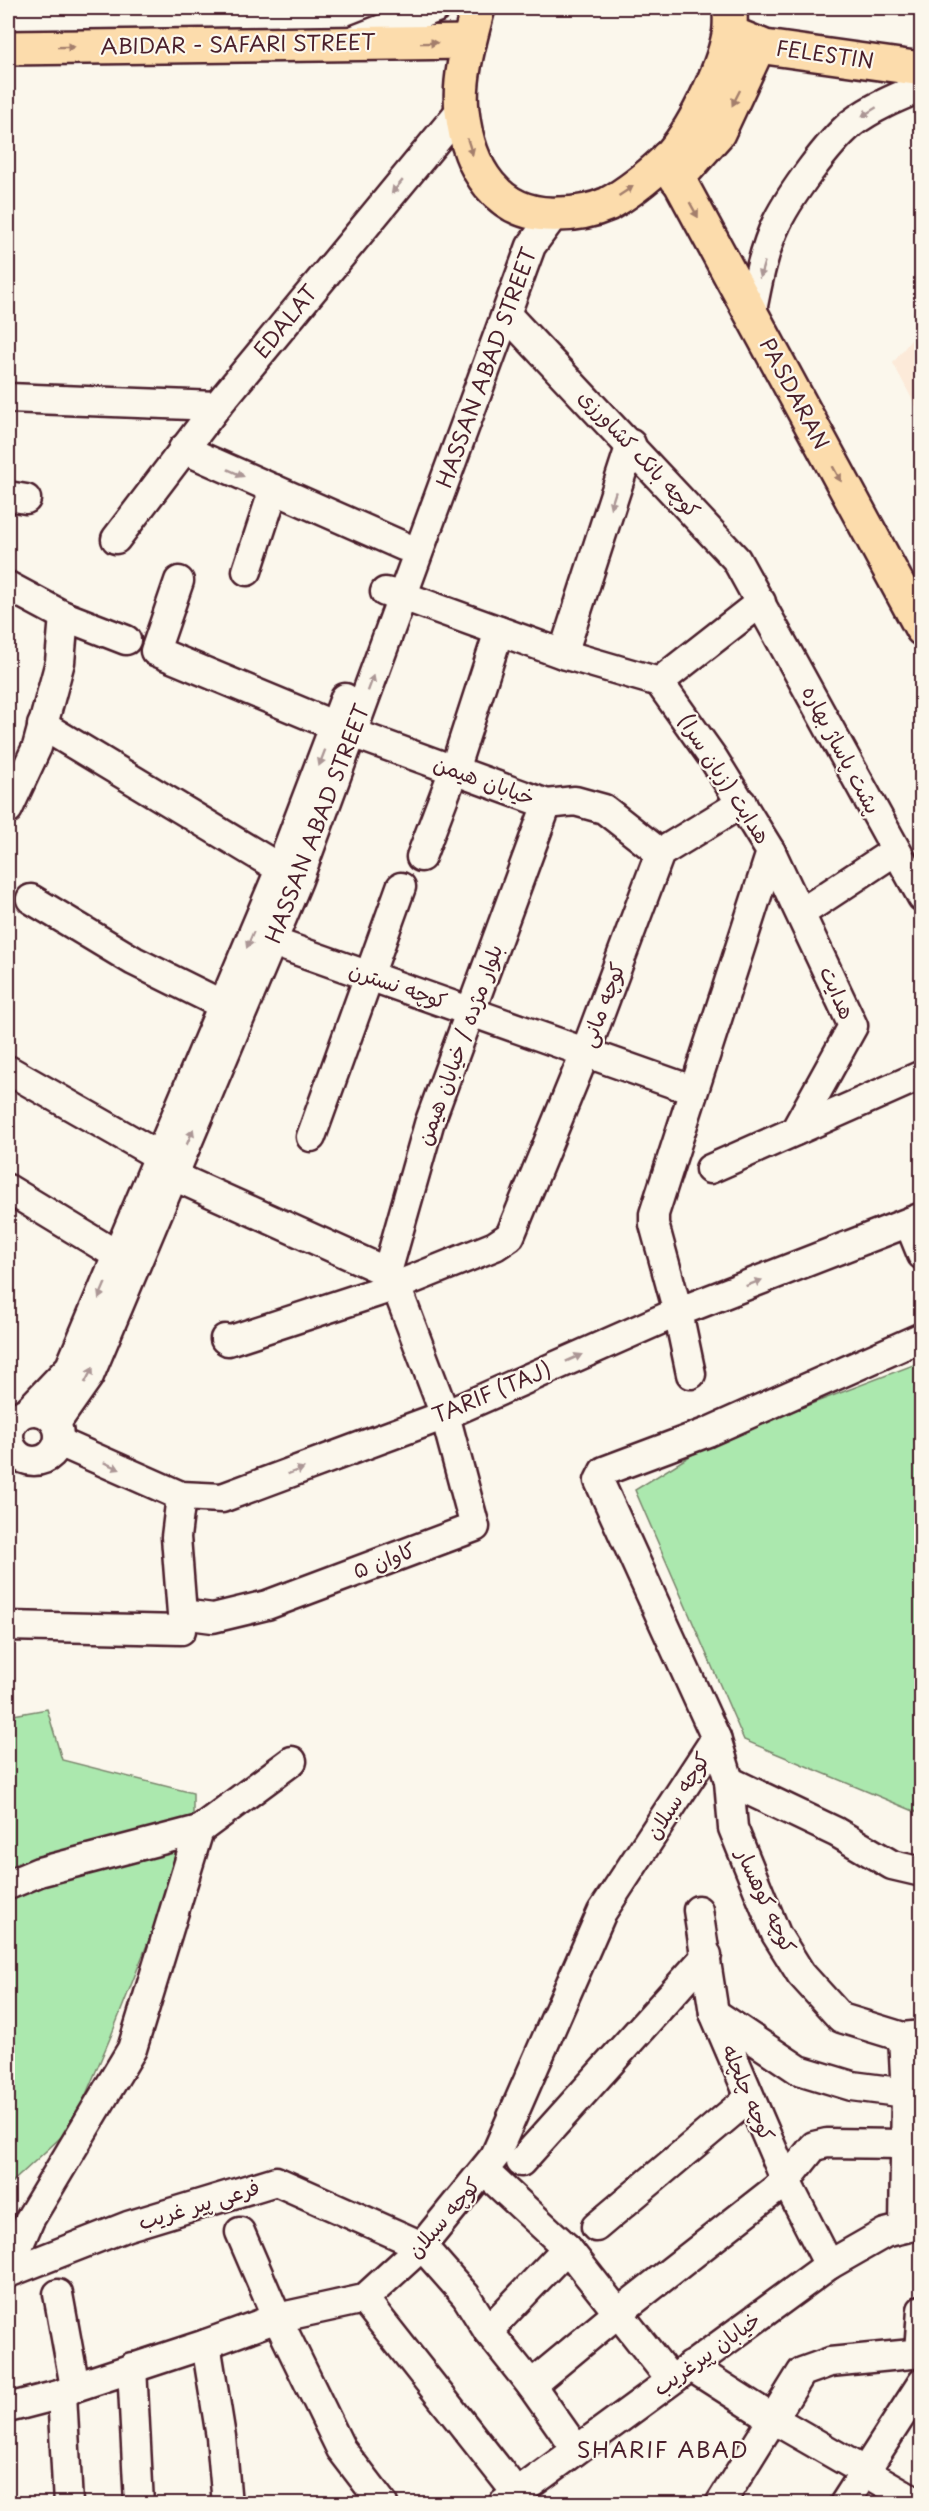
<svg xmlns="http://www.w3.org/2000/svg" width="929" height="2511" font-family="'Playpen Sans','Playpen Sans Arabic',sans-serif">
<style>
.built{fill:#fcead9}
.green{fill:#abe8ae;stroke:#7a846c;stroke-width:1.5}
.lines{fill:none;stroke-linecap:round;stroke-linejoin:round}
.minor-casing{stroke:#4a1f2b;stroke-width:33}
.major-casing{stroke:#4a1f2b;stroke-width:38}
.minor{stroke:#fbf7ec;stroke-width:28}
.major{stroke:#fcdcac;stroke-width:33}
.oneway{fill:#a37e6c}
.oneway2{fill:#ab9695}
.labels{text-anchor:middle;stroke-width:4.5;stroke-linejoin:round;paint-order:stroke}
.street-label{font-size:21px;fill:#4a1f2b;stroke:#fbf7ec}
.neighbourhood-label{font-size:22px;letter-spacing:1.5px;fill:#4a1f2b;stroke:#fbf7ec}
</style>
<rect width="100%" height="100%" fill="#fbf7ec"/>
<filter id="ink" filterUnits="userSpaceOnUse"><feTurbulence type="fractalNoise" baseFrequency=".0167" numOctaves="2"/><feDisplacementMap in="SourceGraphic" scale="12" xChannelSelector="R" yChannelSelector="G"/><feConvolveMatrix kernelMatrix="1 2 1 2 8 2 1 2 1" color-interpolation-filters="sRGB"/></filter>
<g filter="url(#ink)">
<path class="built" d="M 921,327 L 921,416 L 893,363 Z"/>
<g class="green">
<path d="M 921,1362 L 921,1814 L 744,1740 L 635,1490 L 714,1441 Z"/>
<path d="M 47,1709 L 62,1760 L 193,1793 L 193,1828 L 111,2036 L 72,2127 L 8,2186 L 8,1716 Z"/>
</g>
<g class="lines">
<g class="minor-casing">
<g id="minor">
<path d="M 354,40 L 436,8"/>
<path d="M 506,314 L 736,559 L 922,897"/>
<path d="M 751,316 C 757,285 763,251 777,222 C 791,194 828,143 852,123 C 873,107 898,97 922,87"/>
<path d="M 8,398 L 217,406"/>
<path d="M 183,449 L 403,546"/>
<path d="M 8,496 L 26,499"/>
<path d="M 116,539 L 217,406 L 461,110"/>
<path d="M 247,571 L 274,489"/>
<path d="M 179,581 L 155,651 L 352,733 L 547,804 L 575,801 L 604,809 L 660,853"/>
<path d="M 8,586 L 64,616 L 126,640"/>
<path d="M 385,592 L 403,596 L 563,654 L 659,682 L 713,758 L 771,852 L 654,1214 L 654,1224 L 678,1312 L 691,1374"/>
<path d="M 563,654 L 631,444"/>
<path d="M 659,682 L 761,602"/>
<path d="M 42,725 L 294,877"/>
<path d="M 8,809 L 37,747 L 60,662 L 64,616"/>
<path d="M 771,852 L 853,1026 L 795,1131"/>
<path d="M 421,857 L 454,770 L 499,631"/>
<path d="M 31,899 L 134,961 L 223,1005"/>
<path d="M 801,913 L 895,851"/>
<path d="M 273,942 L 692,1090"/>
<path d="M 8,1070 L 159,1156"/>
<path d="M 311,1137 L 401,887"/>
<path d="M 156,1168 L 387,1272"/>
<path d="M 710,1169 L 922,1075"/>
<path d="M 8,1189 L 117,1255"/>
<path d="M 909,1223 L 922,1255"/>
<path d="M 225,1339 L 228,1341 L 396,1286 L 495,1246 L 510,1236 L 585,1053 L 660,853 L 742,803"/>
<circle cx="34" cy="1436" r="25"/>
<path d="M 28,1411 L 70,1367 L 276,879 L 345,698"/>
<path d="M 56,1423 L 89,1376 L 298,880 L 531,246 L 554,215"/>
<path d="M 59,1442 L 181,1496 L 222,1498 L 445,1415 L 678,1312 L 922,1217"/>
<path d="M 181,1496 L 176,1537 L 182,1614 L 213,1618 L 267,1605 L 475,1527 L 445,1415 L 396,1286 L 387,1272 L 429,1124 L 547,804"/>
<path d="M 8,1626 L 181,1630"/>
<path d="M 716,1738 L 729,1781 L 733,1828 L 776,1934 L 801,1974 L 841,2018 L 903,2037 L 922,2035"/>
<path d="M 729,1781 L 836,1832 L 892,1865 L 922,1872"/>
<path d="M 8,1885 L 39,1872 L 199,1830 L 292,1761"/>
<path d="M 698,1910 L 714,2013 L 786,2181 L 829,2265"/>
<path d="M 714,2013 L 799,2070 L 852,2086 L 922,2095"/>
<path d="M 903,2037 L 906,2094 L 904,2228"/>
<path d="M 521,2162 L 707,1955"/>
<path d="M 485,2172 L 567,2248 L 671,2380"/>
<path d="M 596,2227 L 749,2098"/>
<path d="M 240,2232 L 277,2318 L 341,2449 L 383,2504"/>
<path d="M 8,2270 L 30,2219 L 132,2049 L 199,1830"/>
<path d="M 8,2273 L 128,2226 L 276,2181 L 422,2246 L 466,2296 L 488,2331 L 531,2385 L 576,2449"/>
<path d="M 58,2294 L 75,2387"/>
<path d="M 364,2299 L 516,2492"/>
<path d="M 488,2331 L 567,2248"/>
<path d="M 206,2344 L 221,2437 L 227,2504"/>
<path d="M 919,2352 L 922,2310"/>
<path d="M 690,2366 L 773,2419 L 921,2504"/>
<path d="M 132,2367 L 139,2504"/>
<path d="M 531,2385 L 619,2312 L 786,2181 L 814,2146 L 827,2143 L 903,2144"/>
<path d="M 62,2394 L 68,2504"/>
<path d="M 8,2408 L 62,2394 L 75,2387 L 206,2344 L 277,2318 L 364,2299 L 422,2246 L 495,2156 L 602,1912 L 716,1738 L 599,1481 L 604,1471 L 708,1432 L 922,1337"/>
<path d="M 503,2504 L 829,2265 L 885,2233 L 922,2224"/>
<path d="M 720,2504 L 802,2372 L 830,2362 L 922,2353"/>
<path d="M 844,2504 L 922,2383"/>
</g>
</g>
<g class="major-casing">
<g id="major">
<path d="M 478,8 C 470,39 458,78 462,111 C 468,167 497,218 559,214 C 576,214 592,211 608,204 C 628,193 649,176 666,160 C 692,134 722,71 729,35 C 731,26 730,16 730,8"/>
<path d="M 730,33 L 765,47 L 922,69"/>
<path d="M 8,48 L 469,42"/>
<path d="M 667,158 L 922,629"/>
<path d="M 677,179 L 718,133 L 759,45"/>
</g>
</g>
<use href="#minor" class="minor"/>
<use href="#major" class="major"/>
</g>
<defs><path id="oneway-solid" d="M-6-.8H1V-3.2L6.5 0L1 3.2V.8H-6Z" transform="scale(1.5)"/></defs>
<g class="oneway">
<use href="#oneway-solid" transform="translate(429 43) rotate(-1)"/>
<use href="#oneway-solid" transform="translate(66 47) rotate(-1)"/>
<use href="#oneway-solid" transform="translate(736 98) rotate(117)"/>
<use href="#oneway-solid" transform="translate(470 147) rotate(72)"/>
<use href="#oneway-solid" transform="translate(626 191) rotate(-34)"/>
<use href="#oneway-solid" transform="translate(694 210) rotate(61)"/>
<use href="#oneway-solid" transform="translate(837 474) rotate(61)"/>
</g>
<g class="oneway2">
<use href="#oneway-solid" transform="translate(869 112) rotate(148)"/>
<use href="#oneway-solid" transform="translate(397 187) rotate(130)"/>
<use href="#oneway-solid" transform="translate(762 270) rotate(107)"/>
<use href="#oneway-solid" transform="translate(236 473) rotate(24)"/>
<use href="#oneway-solid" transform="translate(613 500) rotate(108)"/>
<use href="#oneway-solid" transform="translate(371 683) rotate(-70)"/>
<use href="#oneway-solid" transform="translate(322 758) rotate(111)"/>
<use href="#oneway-solid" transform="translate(250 940) rotate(113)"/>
<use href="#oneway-solid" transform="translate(190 1137) rotate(-67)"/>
<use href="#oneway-solid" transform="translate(754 1283) rotate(-21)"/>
<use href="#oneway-solid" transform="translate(102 1291) rotate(113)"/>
<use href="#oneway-solid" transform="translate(574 1358) rotate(-24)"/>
<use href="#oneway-solid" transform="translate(89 1375) rotate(-62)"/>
<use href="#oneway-solid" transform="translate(112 1466) rotate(24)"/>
<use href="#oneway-solid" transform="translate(296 1471) rotate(-21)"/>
</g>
</g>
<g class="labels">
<g class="street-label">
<text transform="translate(238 45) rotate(-1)" y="7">ABIDAR - SAFARI STREET</text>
<text transform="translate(825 55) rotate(8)" y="7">FELESTIN</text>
<text transform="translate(286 322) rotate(-51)" y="7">EDALAT</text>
<text transform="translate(487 368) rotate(-70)" y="7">HASSAN ABAD STREET</text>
<text transform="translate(794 394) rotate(62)" y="7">PASDARAN</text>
<text transform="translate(639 454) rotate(47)" y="7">کوچه بانک کشاورزی</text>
<text transform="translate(841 750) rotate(62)" y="7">پشت پاساژ بهاره</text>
<text transform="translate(724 779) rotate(57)" y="7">هدایت (زبان سرا)</text>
<text transform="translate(484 781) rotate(20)" y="7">خیابان هیمن</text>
<text transform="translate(318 824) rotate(-69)" y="7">HASSAN ABAD STREET</text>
<text transform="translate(398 986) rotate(19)" y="7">کوچه نسترن</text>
<text transform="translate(837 993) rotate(66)" y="7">هدایت</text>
<text transform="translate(603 1005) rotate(-69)" y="7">کوچه مانی</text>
<text transform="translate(460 1045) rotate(-70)" y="7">بلوار مژده / خیابان هیمن</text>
<text transform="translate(492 1393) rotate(-23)" y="7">TARIF (TAJ)</text>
<text transform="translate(384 1561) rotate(-21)" y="7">کاوان ۵</text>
<text transform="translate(678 1796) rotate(-57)" y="7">کوچه سبلان</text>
<text transform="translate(766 1901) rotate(65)" y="7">کوچه کوهسار</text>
<text transform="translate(748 2093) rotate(67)" y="7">کوچه چلچله</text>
<text transform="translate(199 2205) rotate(-17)" y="7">فرعی پیر غریب</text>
<text transform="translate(444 2218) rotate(-49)" y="7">کوچه سبلان</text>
<text transform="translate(707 2354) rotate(-36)" y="7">خیابان پیرغریب</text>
</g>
<g class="neighbourhood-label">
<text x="663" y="2458">SHARIF ABAD</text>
</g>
</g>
<rect width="929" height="2511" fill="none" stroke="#fbf7ec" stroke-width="30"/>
<rect x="15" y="15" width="899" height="2481" fill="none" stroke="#4a1f2b" stroke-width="2" filter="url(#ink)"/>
</svg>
